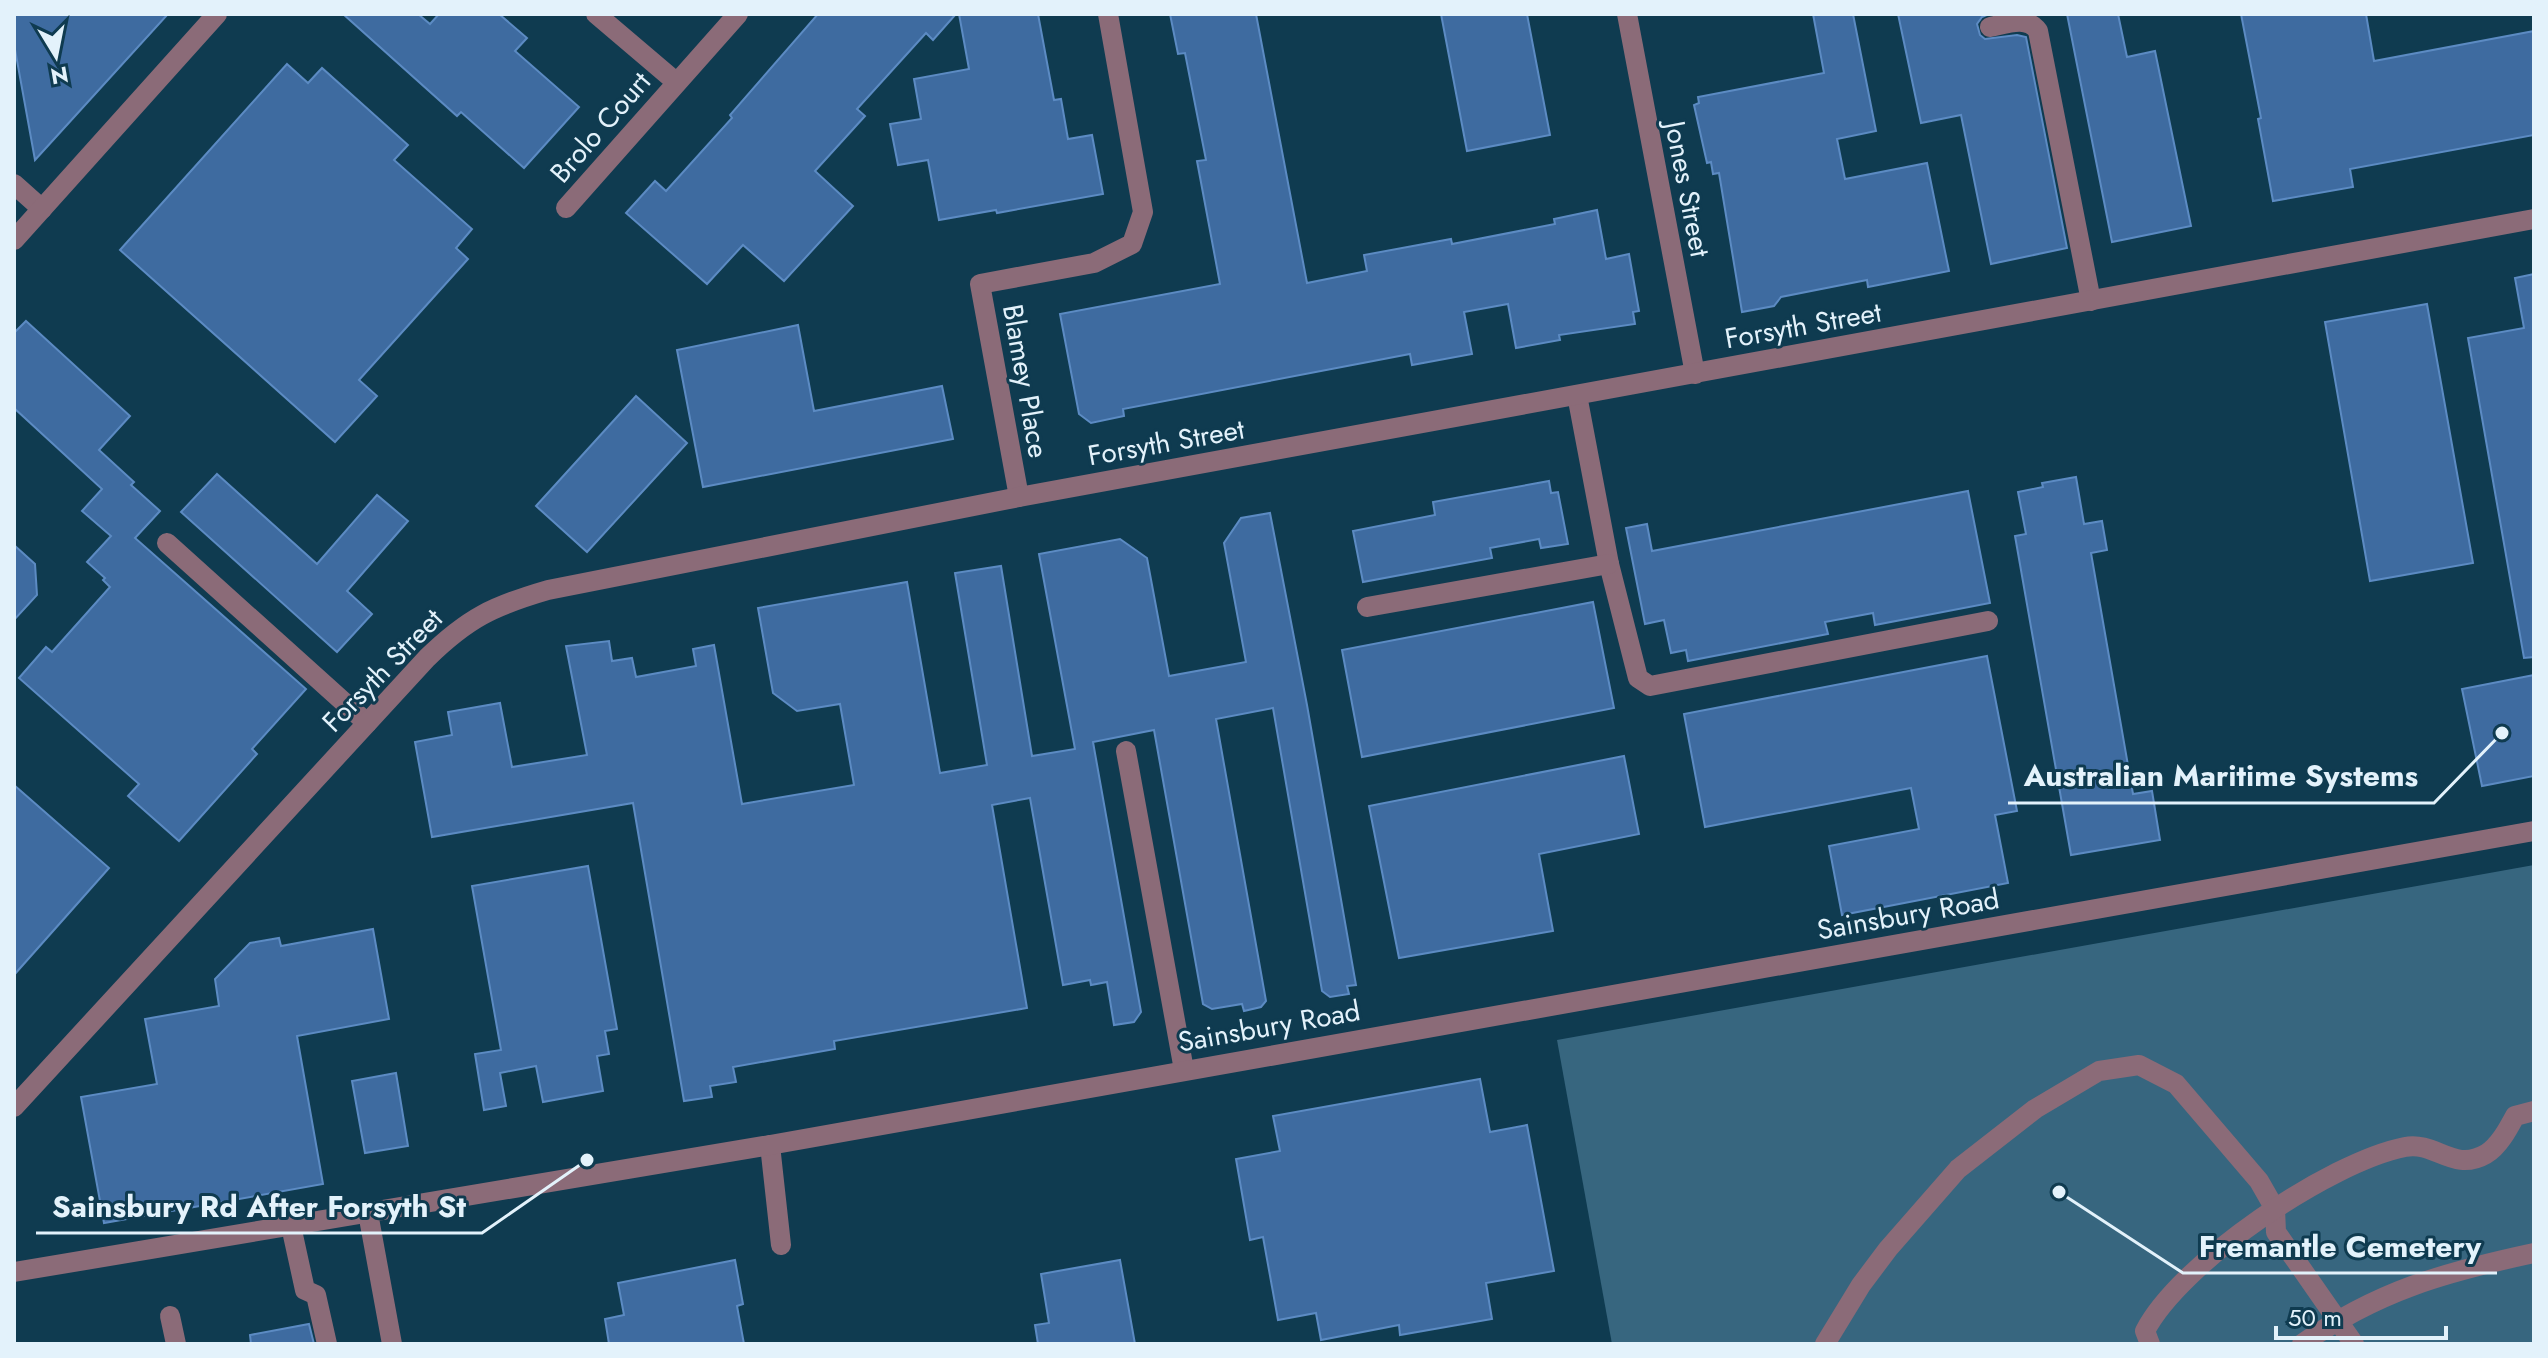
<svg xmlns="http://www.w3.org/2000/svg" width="2548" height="1358" font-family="Jost,sans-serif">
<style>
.green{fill:#37667f}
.building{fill:#3e6ba0;stroke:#5c8bc3;stroke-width:2}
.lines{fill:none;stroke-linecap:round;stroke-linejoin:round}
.minor{stroke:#8b6b78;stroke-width:20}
.labels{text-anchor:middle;stroke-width:6;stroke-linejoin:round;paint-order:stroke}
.street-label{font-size:28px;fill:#e3f2fb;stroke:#0f3b50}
.leader{fill:none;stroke:#e3f2fb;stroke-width:3}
.callout-dot{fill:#e3f2fb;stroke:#0f3b50;stroke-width:3}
.callout-label{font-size:30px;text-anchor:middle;font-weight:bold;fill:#e3f2fb;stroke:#0f3b50;stroke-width:6;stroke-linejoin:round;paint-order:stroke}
</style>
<rect width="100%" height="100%" fill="#0f3b50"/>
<path class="green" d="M 2534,865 L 2534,1344 L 1612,1344 L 1557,1040 Z"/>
<g class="building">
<path d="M 14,14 L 168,14 L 35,160 L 14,44 Z"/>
<path d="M 343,14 L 418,14 L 430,24 L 439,14 L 499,14 L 527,38 L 515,51 L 579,107 L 524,168 L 461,112 L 457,116 Z"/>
<path d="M 818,14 L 956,14 L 933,40 L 926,33 L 857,109 L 865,116 L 815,171 L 853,206 L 784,281 L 743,245 L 707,284 L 626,213 L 655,181 L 666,191 L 732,118 L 730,115 Z"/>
<path d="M 959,14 L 1038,14 L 1054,100 L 1061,99 L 1068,139 L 1092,135 L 1103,194 L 997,213 L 996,210 L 939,220 L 928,160 L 898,165 L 890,124 L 921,119 L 914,79 L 969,69 Z"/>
<path d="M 1170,14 L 1256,14 L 1307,283 L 1367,271 L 1364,255 L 1451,239 L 1452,244 L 1555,224 L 1554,219 L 1597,210 L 1606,259 L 1629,254 L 1639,311 L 1633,312 L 1635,324 L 1559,335 L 1560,340 L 1516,348 L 1508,304 L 1464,312 L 1472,354 L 1412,365 L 1410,354 L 1123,409 L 1124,416 L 1091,423 L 1079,414 L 1060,314 L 1220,284 L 1197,161 L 1206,160 L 1185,53 L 1178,54 Z"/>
<path d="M 1441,14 L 1527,14 L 1550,135 L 1467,151 Z"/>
<path d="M 1813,14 L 1853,14 L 1876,131 L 1837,139 L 1845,179 L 1927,163 L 1949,271 L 1868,287 L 1867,280 L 1781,297 L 1774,306 L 1742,312 L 1719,173 L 1713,174 L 1711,162 L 1707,163 L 1694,105 L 1699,103 L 1698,97 L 1824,73 Z"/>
<path d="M 1898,14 L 1989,14 L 1982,17 L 1977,24 L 1980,35 L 1985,39 L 2017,35 L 2026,37 L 2067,248 L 1991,264 L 1961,115 L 1921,123 Z"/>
<path d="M 2067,14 L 2118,14 L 2127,57 L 2155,51 L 2191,226 L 2112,242 Z"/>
<path d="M 2241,14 L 2366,14 L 2374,61 L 2534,31 L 2534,135 L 2350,169 L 2353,187 L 2273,201 L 2258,119 L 2261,118 Z"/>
<path d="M 287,64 L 308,83 L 322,68 L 408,145 L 394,160 L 472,229 L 456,248 L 468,259 L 359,380 L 377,396 L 335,442 L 120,250 Z"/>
<path d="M 2534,274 L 2534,657 L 2524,658 L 2468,338 L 2524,328 L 2515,278 Z"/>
<path d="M 2427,304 L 2473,563 L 2370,581 L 2325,322 Z"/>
<path d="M 26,321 L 130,416 L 99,450 L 134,482 L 131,485 L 160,511 L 135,538 L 306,689 L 252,749 L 257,754 L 179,841 L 128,796 L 139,784 L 19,678 L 46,647 L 52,652 L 110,587 L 103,580 L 105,578 L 87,562 L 111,536 L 82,511 L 102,489 L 14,408 L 14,333 Z"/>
<path d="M 798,325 L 814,411 L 942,386 L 953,439 L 703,487 L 677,350 Z"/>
<path d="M 636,396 L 687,443 L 587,552 L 536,506 Z"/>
<path d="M 217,474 L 317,564 L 377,495 L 408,521 L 347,591 L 372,614 L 337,652 L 181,512 Z"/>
<path d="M 2076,477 L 2084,524 L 2102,521 L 2107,550 L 2091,553 L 2133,794 L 2152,791 L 2160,840 L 2071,855 L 2015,536 L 2026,534 L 2018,492 L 2043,487 L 2042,483 Z"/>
<path d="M 1549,481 L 1551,493 L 1558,492 L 1568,544 L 1541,548 L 1539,539 L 1490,548 L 1492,558 L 1363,582 L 1353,531 L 1435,515 L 1433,502 Z"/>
<path d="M 1968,491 L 1990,603 L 1875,625 L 1873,613 L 1825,622 L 1828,634 L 1688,661 L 1686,650 L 1671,653 L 1664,620 L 1645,624 L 1626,528 L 1647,524 L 1652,551 Z"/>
<path d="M 1270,513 L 1307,705 L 1356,985 L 1347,986 L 1349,994 L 1330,997 L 1322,991 L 1273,708 L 1216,719 L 1266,1001 L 1261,1007 L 1244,1011 L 1242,1004 L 1212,1009 L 1203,1004 L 1154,730 L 1093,742 L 1141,1012 L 1134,1022 L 1114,1025 L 1107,982 L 1091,985 L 1090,980 L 1063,985 L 1030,798 L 992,805 L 1027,1008 L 834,1041 L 835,1049 L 733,1067 L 736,1082 L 710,1086 L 712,1097 L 684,1101 L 633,803 L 432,837 L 415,742 L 452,735 L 448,712 L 500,703 L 512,767 L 587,755 L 566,646 L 609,641 L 612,661 L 632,658 L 636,677 L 696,666 L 693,649 L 714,645 L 742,804 L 854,785 L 840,704 L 797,711 L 773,693 L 758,608 L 907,582 L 940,773 L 987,765 L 955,573 L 1001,566 L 1032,756 L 1075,749 L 1039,554 L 1120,539 L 1147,558 L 1169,676 L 1246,662 L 1224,543 L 1241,518 Z"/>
<path d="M 14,545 L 35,564 L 37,595 L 14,620 Z"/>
<path d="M 1593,602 L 1614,708 L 1362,757 L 1342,650 Z"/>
<path d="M 1987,656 L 2017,811 L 1995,815 L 2008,883 L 1842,915 L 1829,846 L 1919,829 L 1911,788 L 1705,827 L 1684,714 Z"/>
<path d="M 2534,675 L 2534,776 L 2482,786 L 2462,689 Z"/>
<path d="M 1624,756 L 1639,834 L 1539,854 L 1553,931 L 1399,958 L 1369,806 Z"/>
<path d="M 14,785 L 109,868 L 14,975 Z"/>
<path d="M 588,866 L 617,1029 L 605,1031 L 609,1054 L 597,1056 L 603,1091 L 543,1102 L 536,1066 L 500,1073 L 506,1106 L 484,1110 L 475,1054 L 501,1050 L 472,886 Z"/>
<path d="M 373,929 L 389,1019 L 297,1036 L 323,1184 L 104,1223 L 81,1097 L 157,1084 L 145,1019 L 219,1006 L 215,979 L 250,943 L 279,938 L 281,946 Z"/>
<path d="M 396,1073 L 408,1146 L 365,1153 L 352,1081 Z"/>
<path d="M 1480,1079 L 1490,1132 L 1527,1125 L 1554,1271 L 1486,1283 L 1492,1319 L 1400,1335 L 1399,1325 L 1321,1340 L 1316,1313 L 1278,1320 L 1263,1237 L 1250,1240 L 1236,1159 L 1280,1151 L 1273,1116 Z"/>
<path d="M 735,1260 L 743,1304 L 737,1306 L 744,1344 L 609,1344 L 605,1319 L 624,1315 L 618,1283 Z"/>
<path d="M 1120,1260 L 1135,1344 L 1038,1344 L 1035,1325 L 1049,1323 L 1041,1274 Z"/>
<path d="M 309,1324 L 314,1344 L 251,1344 L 250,1335 Z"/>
</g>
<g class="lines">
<g class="minor">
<path d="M 596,14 L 676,82"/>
<path d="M 1627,14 L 1695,374"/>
<path d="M 1990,27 C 2006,24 2027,15 2038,31 L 2091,301"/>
<path d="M 14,184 L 42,209"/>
<path d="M 566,208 L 738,14"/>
<path d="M 14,240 L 217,14"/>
<path d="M 1577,395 L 1609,564 L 1638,678 L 1650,686 L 1988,621"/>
<path d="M 1019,497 L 980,284 L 1094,263 L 1132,244 L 1143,212 L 1108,14"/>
<path d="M 167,543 L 367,723"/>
<path d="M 1367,607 L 1609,564"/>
<path d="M 1126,751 L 1184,1070"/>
<path d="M 14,1107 L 427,658 C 468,618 493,606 548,590 L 1019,497 L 2534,219"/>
<path d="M 770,1145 L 781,1245"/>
<path d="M 368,1213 L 392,1344"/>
<path d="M 291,1226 L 305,1290 L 316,1295 L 327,1344"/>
<path d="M 14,1272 L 770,1145 L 2534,831"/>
<path d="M 170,1316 L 176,1344"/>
<path d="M 1825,1344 L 1861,1285 L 1888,1249 L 1958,1169 L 2035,1109 L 2099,1071 L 2139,1065 L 2176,1084 L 2259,1181 L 2275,1209 L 2276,1232 L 2354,1344"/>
<path d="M 2150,1344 L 2145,1331 C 2180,1263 2329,1162 2405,1147 C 2436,1141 2453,1173 2486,1154 C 2499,1146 2508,1129 2515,1116 L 2534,1111"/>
<path d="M 2302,1344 C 2377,1291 2445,1272 2534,1253"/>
</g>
</g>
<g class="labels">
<g class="street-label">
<text transform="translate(600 127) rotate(-49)" y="10">Brolo Court</text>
<text transform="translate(1688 189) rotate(79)" y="10">Jones Street</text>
<text transform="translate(1803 325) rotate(-10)" y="10">Forsyth Street</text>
<text transform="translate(1026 381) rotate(80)" y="10">Blamey Place</text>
<text transform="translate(1166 442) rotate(-10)" y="10">Forsyth Street</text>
<text transform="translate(382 670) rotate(-46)" y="10">Forsyth Street</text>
<text transform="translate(1908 914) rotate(-10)" y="10">Sainsbury Road</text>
<text transform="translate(1269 1026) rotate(-10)" y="10">Sainsbury Road</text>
</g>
</g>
<path class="leader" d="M2502 733L2434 803H2008M587 1160L482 1233H36M2059 1192L2183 1273H2497"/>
<g class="callout-dot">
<circle cx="2502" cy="733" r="8"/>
<circle cx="587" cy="1160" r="8"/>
<circle cx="2059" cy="1192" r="8"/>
</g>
<g class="callout-label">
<text x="2221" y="786">Australian Maritime Systems</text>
<text x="259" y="1217">Sainsbury Rd After Forsyth St</text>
<text x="2340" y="1257">Fremantle Cemetery</text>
</g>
<rect width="2548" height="1358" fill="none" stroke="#e3f2fb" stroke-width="32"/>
<g transform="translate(56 56) rotate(170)" stroke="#0f3b50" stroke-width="6" paint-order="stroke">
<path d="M0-6L14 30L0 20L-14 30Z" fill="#e3f2fb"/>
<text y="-12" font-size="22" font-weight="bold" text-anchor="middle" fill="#e3f2fb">N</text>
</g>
<path d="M2276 1326v12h170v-12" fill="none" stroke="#e3f2fb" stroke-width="4"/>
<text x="2288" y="1326" font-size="24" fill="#e3f2fb" stroke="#0f3b50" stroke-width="6" paint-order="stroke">50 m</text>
</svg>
